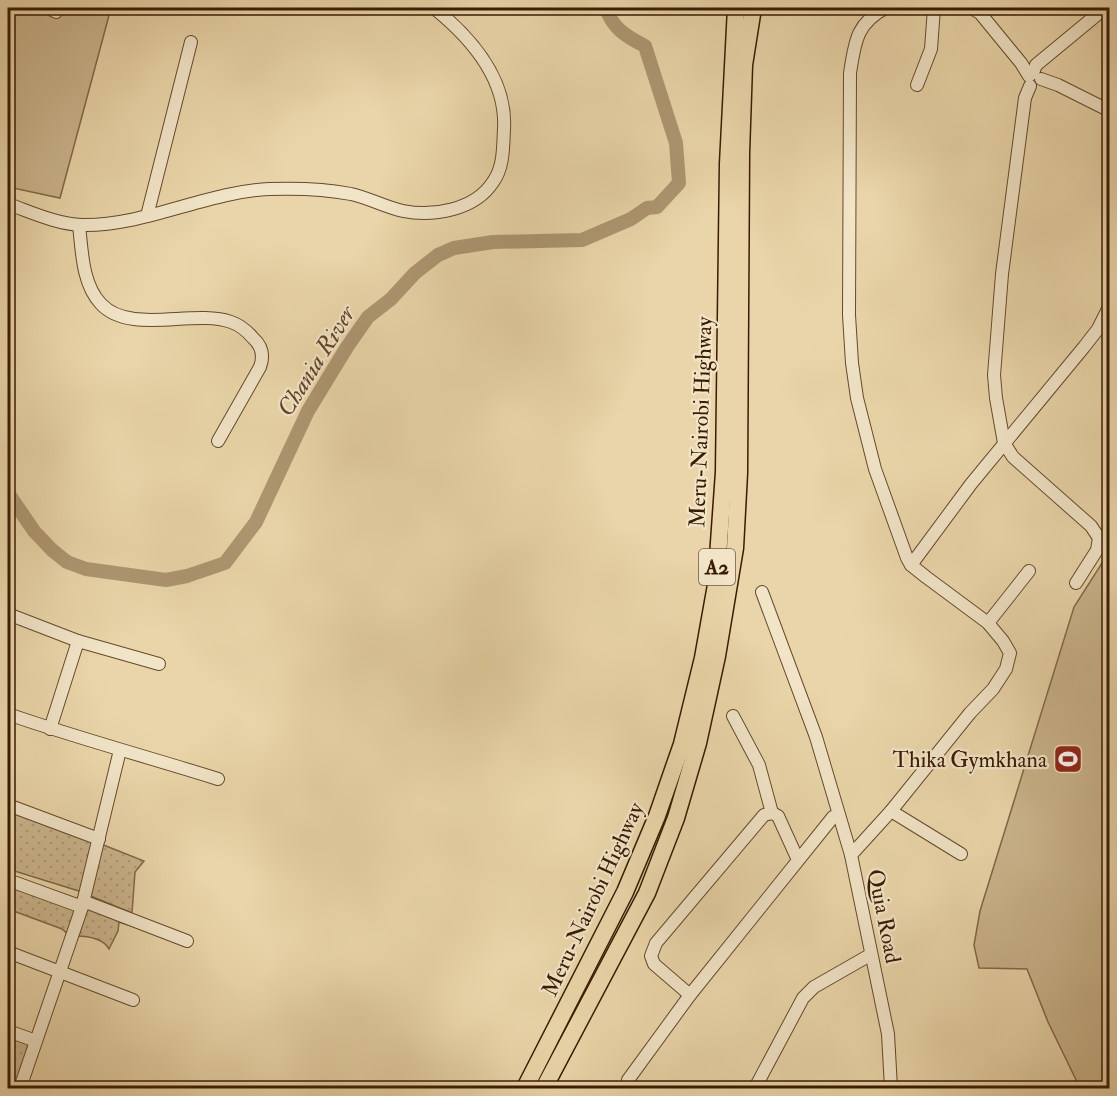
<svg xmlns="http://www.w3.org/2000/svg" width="1117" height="1096" font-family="'IM FELL Double Pica',serif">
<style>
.grass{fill:url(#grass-dots);stroke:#826848;stroke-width:1.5}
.garden{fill:#cbb58d;stroke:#826848;stroke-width:1.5}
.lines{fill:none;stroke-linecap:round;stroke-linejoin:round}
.river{stroke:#ad9671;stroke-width:14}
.minor-casing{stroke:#654a2c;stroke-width:14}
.highway-casing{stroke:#391b03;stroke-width:19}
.minor{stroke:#f1e4c7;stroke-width:12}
.highway{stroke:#e9d5a9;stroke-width:16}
.labels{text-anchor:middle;stroke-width:4.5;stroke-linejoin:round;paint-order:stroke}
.shield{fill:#f1e4c7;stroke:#70573e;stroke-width:1.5}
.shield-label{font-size:21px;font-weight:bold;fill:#391b03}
.street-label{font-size:22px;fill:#391b03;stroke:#f1e4c7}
.poi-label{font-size:22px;fill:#391b03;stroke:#f1e4c7;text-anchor:end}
.water-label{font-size:24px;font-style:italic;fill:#62462a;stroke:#f1e4c7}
</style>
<defs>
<pattern id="grass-dots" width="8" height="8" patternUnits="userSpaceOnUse" patternTransform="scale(1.5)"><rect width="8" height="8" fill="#cbb58d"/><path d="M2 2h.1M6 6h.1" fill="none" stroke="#af9b78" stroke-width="1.8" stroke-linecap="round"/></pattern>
</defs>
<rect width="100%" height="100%" fill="#e9d5a9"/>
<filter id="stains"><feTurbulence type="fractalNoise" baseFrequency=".00333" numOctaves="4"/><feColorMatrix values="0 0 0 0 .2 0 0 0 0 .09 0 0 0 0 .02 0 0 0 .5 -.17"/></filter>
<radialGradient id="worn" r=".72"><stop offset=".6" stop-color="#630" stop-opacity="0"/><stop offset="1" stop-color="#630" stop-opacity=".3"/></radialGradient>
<g class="grass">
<path d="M 8,810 L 94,843 L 82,892 L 8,869 Z"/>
<path d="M 101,844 L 144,861 L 135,872 L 132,913 L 88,895 Z"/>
<path d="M 14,876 L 81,900 L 70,936 L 62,929 L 8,909 L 8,900 Z"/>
<path d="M 85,902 L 144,930 L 119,922 L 118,931 L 109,949 C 103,938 87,936 75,936 Z"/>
<path d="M 8,1032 L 37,1043 L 23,1088 L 8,1088 Z"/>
</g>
<g class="garden">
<path d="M 8,8 L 111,8 L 60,198 L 8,187 Z"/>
<path d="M 1109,552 L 1109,1088 L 1080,1088 L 1048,1022 L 1027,969 L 979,968 L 974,945 L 980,911 L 1074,607 Z"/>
</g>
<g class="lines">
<path class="river" d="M 8,493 L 34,531 L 52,550 L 67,562 L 86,569 L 166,580 L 187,576 L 225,563 L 256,522 L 308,411 L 347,347 L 368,317 L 391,299 L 415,273 L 438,255 L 454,248 L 493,242 L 582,240 L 631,219 L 647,208 L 657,207 L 679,183 L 676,143 L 645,46 C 627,37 612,28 606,8"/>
<g class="minor-casing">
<g id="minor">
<path d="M 48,8 L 56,12"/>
<path d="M 885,8 C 856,24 855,42 850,73 L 849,315 L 852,363 L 857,398 L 875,469 L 907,558 L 911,565 L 926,577 L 988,623 L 1003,641 L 1010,653 L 1006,669 L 993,689 L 970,713 L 891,811"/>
<path d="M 971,8 L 980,13 L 1021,63 L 1029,76"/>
<path d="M 1033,73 L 1036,65 L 1105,8"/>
<path d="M 1041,79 L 1058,85 L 1110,111"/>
<path d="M 917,85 L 931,49 L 934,8"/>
<path d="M 1030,86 L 1025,98 L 1002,274 L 994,375 L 996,398 L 1004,443 L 1013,457 L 1091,526 L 1099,538 L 1097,550 L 1076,583"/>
<path d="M 8,204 C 31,212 56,224 82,225 C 146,226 206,192 269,189 C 296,188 325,189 351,194 C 369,198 385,207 403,211 C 433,217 475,210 493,182 C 504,167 503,147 504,129 C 507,79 470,37 434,8"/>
<path d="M 147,216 L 191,42"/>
<path d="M 79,225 C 82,251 82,284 101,304 C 130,335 193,309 231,322 C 240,325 247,331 253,338 C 262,346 264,356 260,367 L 218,441"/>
<path d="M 911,565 L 971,484 L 1084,347 L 1098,329 L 1110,305"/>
<path d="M 762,592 L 816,737 L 851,855"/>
<path d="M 8,614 L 78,641 L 50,729"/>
<path d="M 988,623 L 1029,571"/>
<path d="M 78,641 L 159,664"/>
<path d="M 8,714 C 77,738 148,757 218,779"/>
<path d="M 733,716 L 759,765 L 772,813"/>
<path d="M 8,805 L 99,839"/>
<path d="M 8,880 L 82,907"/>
<path d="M 83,901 L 187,941"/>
<path d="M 8,952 L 133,1000"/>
<path d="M 690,995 L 654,964 L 651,956 L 656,943 L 764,815 L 772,813 L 778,816 L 798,860"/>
<path d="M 8,1031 L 36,1041"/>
<path d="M 628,1080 L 690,995 L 833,817 L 839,815"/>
<path d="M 20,1088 L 82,907 L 120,750"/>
<path d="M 755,1088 L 803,998 L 814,987 L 870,955"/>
<path d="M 891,1088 L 888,1034 L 851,855 L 891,811 L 961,854"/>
</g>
</g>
<g class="highway-casing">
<g id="highway">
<path d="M 525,1088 L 625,892 L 657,816 L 682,744 L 703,658 L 716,585 L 724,472 L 728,164 L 736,8"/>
<path d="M 544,1088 L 647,893 L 676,818 L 698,743 L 717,656 L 735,548 L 739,473 L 741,153 L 744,65 L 753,8"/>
</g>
</g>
<use href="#minor" class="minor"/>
<use href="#highway" class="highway"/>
</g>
<defs>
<g id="stadium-square" transform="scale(1.5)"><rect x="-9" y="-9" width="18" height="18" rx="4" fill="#8f2418" stroke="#f1e4c7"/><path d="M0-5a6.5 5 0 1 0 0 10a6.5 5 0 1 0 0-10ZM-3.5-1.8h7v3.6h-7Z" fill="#fff"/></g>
</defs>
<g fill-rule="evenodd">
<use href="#stadium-square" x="1068" y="759"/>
</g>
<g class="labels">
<rect class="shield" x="699" y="549" width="36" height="36" rx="4.5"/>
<g class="shield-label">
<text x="717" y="574">A2</text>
</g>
<g class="street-label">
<text transform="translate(700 422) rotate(-88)" y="8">Meru-Nairobi Highway</text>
<text transform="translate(592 899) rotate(-65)" y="8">Meru-Nairobi Highway</text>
<text transform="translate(885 916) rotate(79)" y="8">Quia Road</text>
</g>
<g class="poi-label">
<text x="1047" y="767">Thika Gymkhana</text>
</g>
<g class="water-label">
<text transform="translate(316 361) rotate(-58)" y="8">Chania River</text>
</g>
</g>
<rect width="1117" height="1096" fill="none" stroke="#e9d5a9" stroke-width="30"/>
<rect x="9" y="9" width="1099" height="1078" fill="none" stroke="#391b03" stroke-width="3"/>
<rect x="15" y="15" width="1087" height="1066" fill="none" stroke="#391b03" stroke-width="1.5"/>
<rect width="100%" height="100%" filter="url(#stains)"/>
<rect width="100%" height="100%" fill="url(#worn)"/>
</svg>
